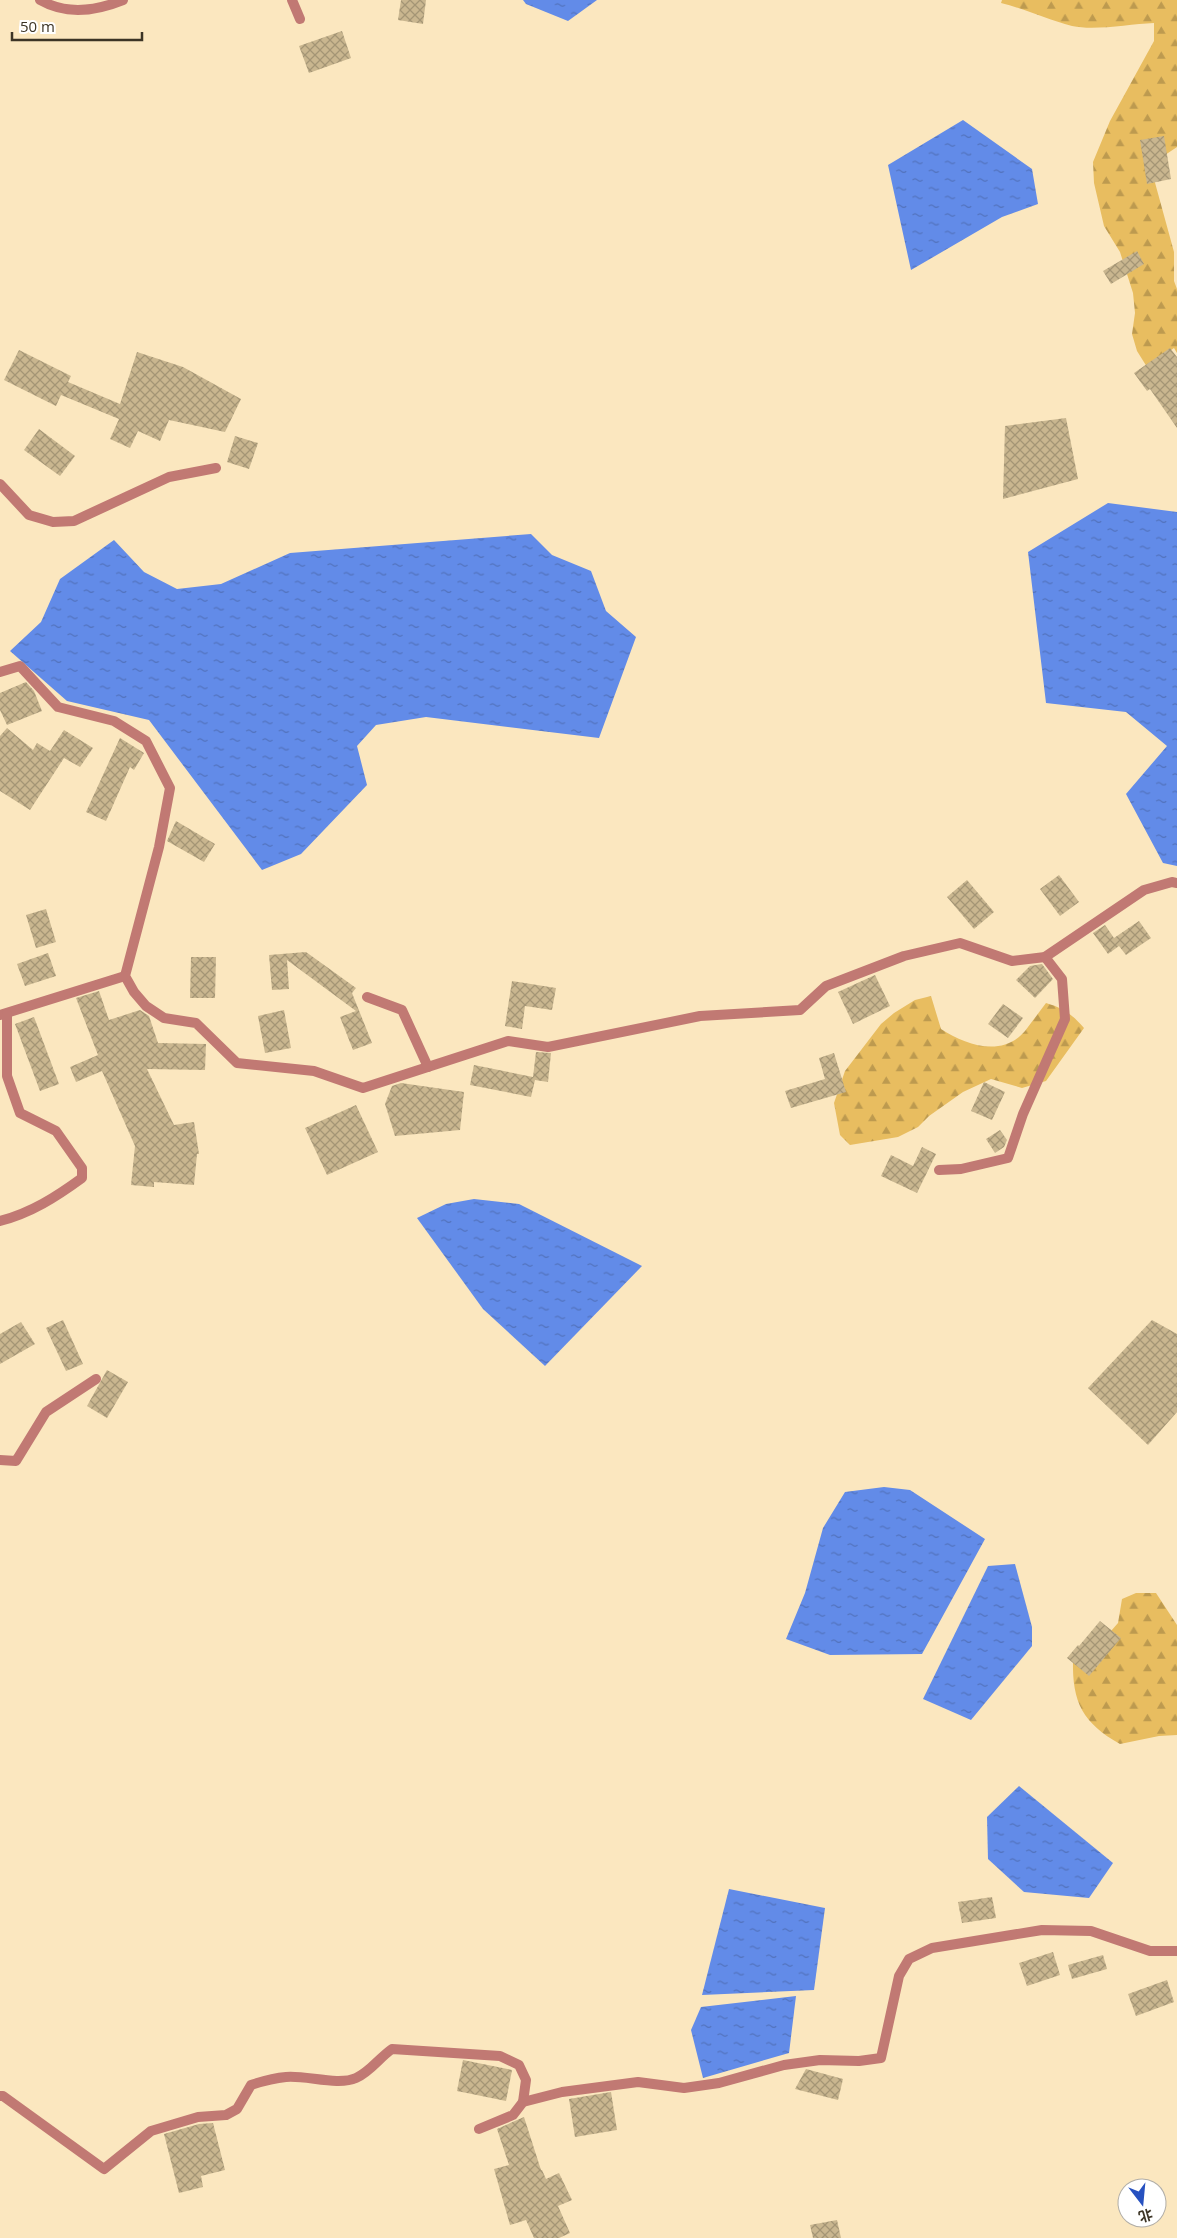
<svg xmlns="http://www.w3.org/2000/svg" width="1177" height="2238" font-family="'Open Sans','Noto Sans SC',sans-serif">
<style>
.forest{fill:url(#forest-firs)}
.water{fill:url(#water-ripples)}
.building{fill:url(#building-cross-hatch)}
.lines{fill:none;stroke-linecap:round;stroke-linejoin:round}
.minor{stroke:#c17973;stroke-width:10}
</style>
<defs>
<pattern id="forest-firs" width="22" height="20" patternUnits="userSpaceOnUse" patternTransform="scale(1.25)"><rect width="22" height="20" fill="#e8bd60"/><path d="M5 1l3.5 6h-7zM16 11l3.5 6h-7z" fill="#bd9a4f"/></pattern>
<pattern id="water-ripples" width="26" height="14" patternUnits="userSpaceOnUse" patternTransform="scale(1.25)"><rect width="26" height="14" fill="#628be8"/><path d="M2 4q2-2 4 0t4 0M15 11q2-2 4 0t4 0" fill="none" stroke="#5272bc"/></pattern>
<pattern id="building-cross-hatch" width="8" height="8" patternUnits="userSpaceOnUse" patternTransform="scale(1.25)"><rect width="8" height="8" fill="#c9b68f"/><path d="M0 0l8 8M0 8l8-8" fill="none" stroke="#a49575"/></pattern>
</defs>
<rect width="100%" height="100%" fill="#fbe7bf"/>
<g class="forest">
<path d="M 1002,0 L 1177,0 L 1177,147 L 1162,157 L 1154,179 L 1174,252 L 1174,281 L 1177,289 L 1177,353 L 1174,348 L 1147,367 L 1137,351 L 1132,334 L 1135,313 L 1133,293 L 1120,252 L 1104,226 L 1094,183 L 1093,162 L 1110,121 L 1154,41 L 1154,23 C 1129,24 1095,31 1072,26 C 1048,20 1025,9 1001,3 Z"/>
<path d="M 931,996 L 941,1029 C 966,1045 1002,1058 1025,1031 C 1032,1022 1039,1012 1046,1003 C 1063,1008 1072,1014 1084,1028 L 1046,1081 L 1022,1088 L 991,1079 L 963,1092 L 929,1116 L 918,1127 L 898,1137 L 850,1145 L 840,1135 L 834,1103 L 845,1071 L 881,1024 L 894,1013 L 915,1000 Z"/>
<path d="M 1136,1593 L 1156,1593 L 1177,1625 L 1177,1735 L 1159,1736 L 1120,1744 C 1083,1723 1072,1703 1073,1660 L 1104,1639 L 1118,1623 L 1122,1599 Z"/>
</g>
<g class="water">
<path d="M 523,0 L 597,0 L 568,21 L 526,4 Z"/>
<path d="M 963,120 L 1032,169 L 1038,204 L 1002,217 L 911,270 L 888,165 Z"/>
<path d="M 1108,503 L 1177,512 L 1177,866 L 1163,863 L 1126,794 L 1167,746 L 1126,712 L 1046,703 L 1028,552 Z"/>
<path d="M 531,534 L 552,555 L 591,571 L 606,611 L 636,637 L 599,738 L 426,717 L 376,725 L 357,746 L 367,785 L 301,854 L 262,870 L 149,720 L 67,701 L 10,651 L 41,622 L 60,579 L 114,540 L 144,572 L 177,589 L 221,584 L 290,553 Z"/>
<path d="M 474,1199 L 519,1204 L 642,1266 L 545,1366 L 483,1309 L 417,1218 L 446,1204 Z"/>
<path d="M 884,1487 L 910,1490 L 985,1539 L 922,1654 L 830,1655 L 786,1639 L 805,1593 L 823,1528 L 845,1492 Z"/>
<path d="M 1015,1564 L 1032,1627 L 1032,1646 L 971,1720 L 923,1699 L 988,1566 Z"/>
<path d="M 1019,1786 L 1113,1863 L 1089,1898 L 1024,1892 L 988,1859 L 987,1817 Z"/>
<path d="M 729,1889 L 825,1908 L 814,1990 L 702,1995 Z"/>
<path d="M 796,1996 L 789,2053 L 703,2078 L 691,2030 L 701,2007 Z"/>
</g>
<g class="building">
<path d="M 401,0 L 426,0 L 423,24 L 398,20 Z"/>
<path d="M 342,31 L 351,58 L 309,73 L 299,46 Z"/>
<path d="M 1164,136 L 1171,179 L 1147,184 L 1140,140 Z"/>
<path d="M 1137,251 L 1144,264 L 1111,284 L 1103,271 Z"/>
<path d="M 1170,348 L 1177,357 L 1177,428 L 1150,389 L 1147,391 L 1134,373 Z"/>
<path d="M 19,350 L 71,376 L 68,382 L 120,404 L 137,352 L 183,367 L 241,399 L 225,432 L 169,420 L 160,441 L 138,431 L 130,448 L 110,439 L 119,419 L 61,395 L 56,406 L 4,380 Z"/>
<path d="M 1066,418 L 1078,479 L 1003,499 L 1005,426 Z"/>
<path d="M 39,429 L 75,456 L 60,476 L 24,450 Z"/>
<path d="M 235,436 L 258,443 L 249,469 L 227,462 Z"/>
<path d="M 26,682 L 34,691 L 42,711 L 7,725 L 0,710 L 0,693 Z"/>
<path d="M 7,728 L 33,750 L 37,743 L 50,751 L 64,730 L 93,748 L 80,767 L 64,758 L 30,810 L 0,791 L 0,736 Z"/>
<path d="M 120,738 L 144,753 L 134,770 L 130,767 L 106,821 L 86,812 Z"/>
<path d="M 176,821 L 215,844 L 204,862 L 167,841 Z"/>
<path d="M 1059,875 L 1079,902 L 1060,916 L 1040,889 Z"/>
<path d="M 967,880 L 994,912 L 974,929 L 947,897 Z"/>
<path d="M 46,909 L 56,942 L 36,948 L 26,915 Z"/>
<path d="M 1139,921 L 1151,938 L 1126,955 L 1119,946 L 1108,954 L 1093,933 L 1105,925 L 1114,938 Z"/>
<path d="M 306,952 L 356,988 L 352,993 L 372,1043 L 353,1050 L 340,1017 L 356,1011 L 287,960 L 289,989 L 272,990 L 269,955 Z"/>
<path d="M 48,953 L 56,976 L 25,986 L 17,964 Z"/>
<path d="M 191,957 L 216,957 L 215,998 L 190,998 Z"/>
<path d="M 1042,964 L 1053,979 L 1035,998 L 1016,980 L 1030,966 Z"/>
<path d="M 875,975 L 890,1006 L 853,1024 L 838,992 Z"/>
<path d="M 512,981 L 556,988 L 552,1010 L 525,1006 L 522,1029 L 505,1026 Z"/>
<path d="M 99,991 L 109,1020 L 140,1010 L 149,1016 L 158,1043 L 206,1044 L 205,1070 L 147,1069 L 174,1125 L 194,1122 L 199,1154 L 197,1154 L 194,1185 L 154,1182 L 154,1187 L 131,1185 L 135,1146 L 102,1071 L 76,1082 L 70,1067 L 98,1055 L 76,998 Z"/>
<path d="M 1003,1004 L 1023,1018 L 1008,1038 L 988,1024 Z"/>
<path d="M 284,1010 L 291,1048 L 265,1053 L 258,1016 Z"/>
<path d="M 34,1017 L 59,1084 L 40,1091 L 15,1024 Z"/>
<path d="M 536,1052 L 551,1053 L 548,1082 L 535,1080 L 531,1097 L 470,1085 L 474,1065 L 533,1077 Z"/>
<path d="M 834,1053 L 846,1092 L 791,1108 L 785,1091 L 825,1079 L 819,1058 Z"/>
<path d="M 984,1082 L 1005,1092 L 992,1120 L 971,1111 Z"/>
<path d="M 401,1083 L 464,1092 L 460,1130 L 395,1136 L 385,1104 L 392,1086 Z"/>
<path d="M 356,1105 L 378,1152 L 327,1175 L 305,1128 Z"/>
<path d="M 1000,1130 L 1007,1140 L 1004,1147 L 995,1153 L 986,1139 Z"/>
<path d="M 922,1147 L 936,1154 L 917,1193 L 881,1176 L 891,1155 L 913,1166 Z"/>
<path d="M 63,1320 L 83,1364 L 66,1371 L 46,1328 Z"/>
<path d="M 1152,1320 L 1177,1334 L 1177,1412 L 1148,1445 L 1088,1388 Z"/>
<path d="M 21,1322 L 35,1344 L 0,1364 L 0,1334 Z"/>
<path d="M 107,1370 L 128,1382 L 107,1418 L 87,1406 Z"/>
<path d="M 1100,1621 L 1121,1638 L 1089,1676 L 1067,1658 L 1078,1645 L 1079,1646 Z"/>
<path d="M 992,1897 L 996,1918 L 962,1923 L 958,1902 Z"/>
<path d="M 1053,1952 L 1060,1975 L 1027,1986 L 1019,1963 Z"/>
<path d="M 1103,1955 L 1107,1969 L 1072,1979 L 1068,1965 Z"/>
<path d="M 1167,1980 L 1174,2002 L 1136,2016 L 1128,1994 Z"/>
<path d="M 463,2060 L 512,2070 L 506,2101 L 457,2091 Z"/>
<path d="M 806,2069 L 843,2079 L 838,2100 L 795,2089 Z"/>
<path d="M 611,2092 L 617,2130 L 575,2137 L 569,2099 Z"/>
<path d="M 524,2117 L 541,2170 L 542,2170 L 546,2179 L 559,2173 L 572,2200 L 558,2206 L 570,2233 L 559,2238 L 534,2238 L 526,2220 L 510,2225 L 494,2169 L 509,2165 L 497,2129 Z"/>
<path d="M 213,2123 L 225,2170 L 201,2176 L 203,2187 L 179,2193 L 164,2134 L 199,2124 Z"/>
<path d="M 837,2220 L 841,2238 L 813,2238 L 810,2225 Z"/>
</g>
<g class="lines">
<g class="minor">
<path d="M 40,0 C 66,15 96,11 123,0"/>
<path d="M 292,0 L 300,19"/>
<path d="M 0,484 L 29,515 L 53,522 L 74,521 L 169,477 L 216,468"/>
<path d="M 0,672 L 20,666 L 58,707 L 114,721 L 146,741 L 170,788 L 159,847 L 125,976 L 134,992 L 146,1006 L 164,1018 L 196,1023 L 237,1063 L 314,1071 L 363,1088 L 508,1041 L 548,1047 L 700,1016 L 800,1010 L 826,986 L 904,956 L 960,943 L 1012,961 L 1045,957 L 1144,890 L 1172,882 L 1177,883"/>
<path d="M 367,997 L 402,1010 L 428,1067"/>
<path d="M 0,1015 L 125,976"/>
<path d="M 939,1170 L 961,1169 L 1008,1158 L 1023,1114 L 1065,1019 L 1062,979 L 1045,957"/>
<path d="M 0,1221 C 31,1213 56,1197 82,1178 L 82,1168 L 56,1131 L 20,1113 L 7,1076 L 7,1014"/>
<path d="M 0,1460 L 16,1461 L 46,1412 L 96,1379"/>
<path d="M 0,2096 L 3,2096 L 104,2169 L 151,2131 L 198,2117 L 226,2115 L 237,2109 L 251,2085 C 263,2081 274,2078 286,2077 C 306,2075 338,2086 356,2078 C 370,2072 379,2058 392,2049 L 500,2056 L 519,2065 L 526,2080 L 523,2102"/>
<path d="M 479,2129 L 513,2115 L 523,2102 L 562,2092 L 638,2082 L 684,2088 L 719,2083 L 784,2065 L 820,2060 L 859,2061 L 881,2058 L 899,1976 L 909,1959 L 932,1948 L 1042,1930 L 1091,1931 L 1150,1951 L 1177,1951"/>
</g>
</g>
<g transform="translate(1142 2203) rotate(164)"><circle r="24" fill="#ffffff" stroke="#b1aea8"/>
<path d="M0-4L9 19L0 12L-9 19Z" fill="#2751c0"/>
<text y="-8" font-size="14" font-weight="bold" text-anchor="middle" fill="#3c3425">北</text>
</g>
<path d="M12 32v8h130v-8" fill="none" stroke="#3c3425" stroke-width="2.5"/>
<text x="20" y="32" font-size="15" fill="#3c3425" stroke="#ffffff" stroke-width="4" paint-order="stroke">50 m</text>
</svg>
